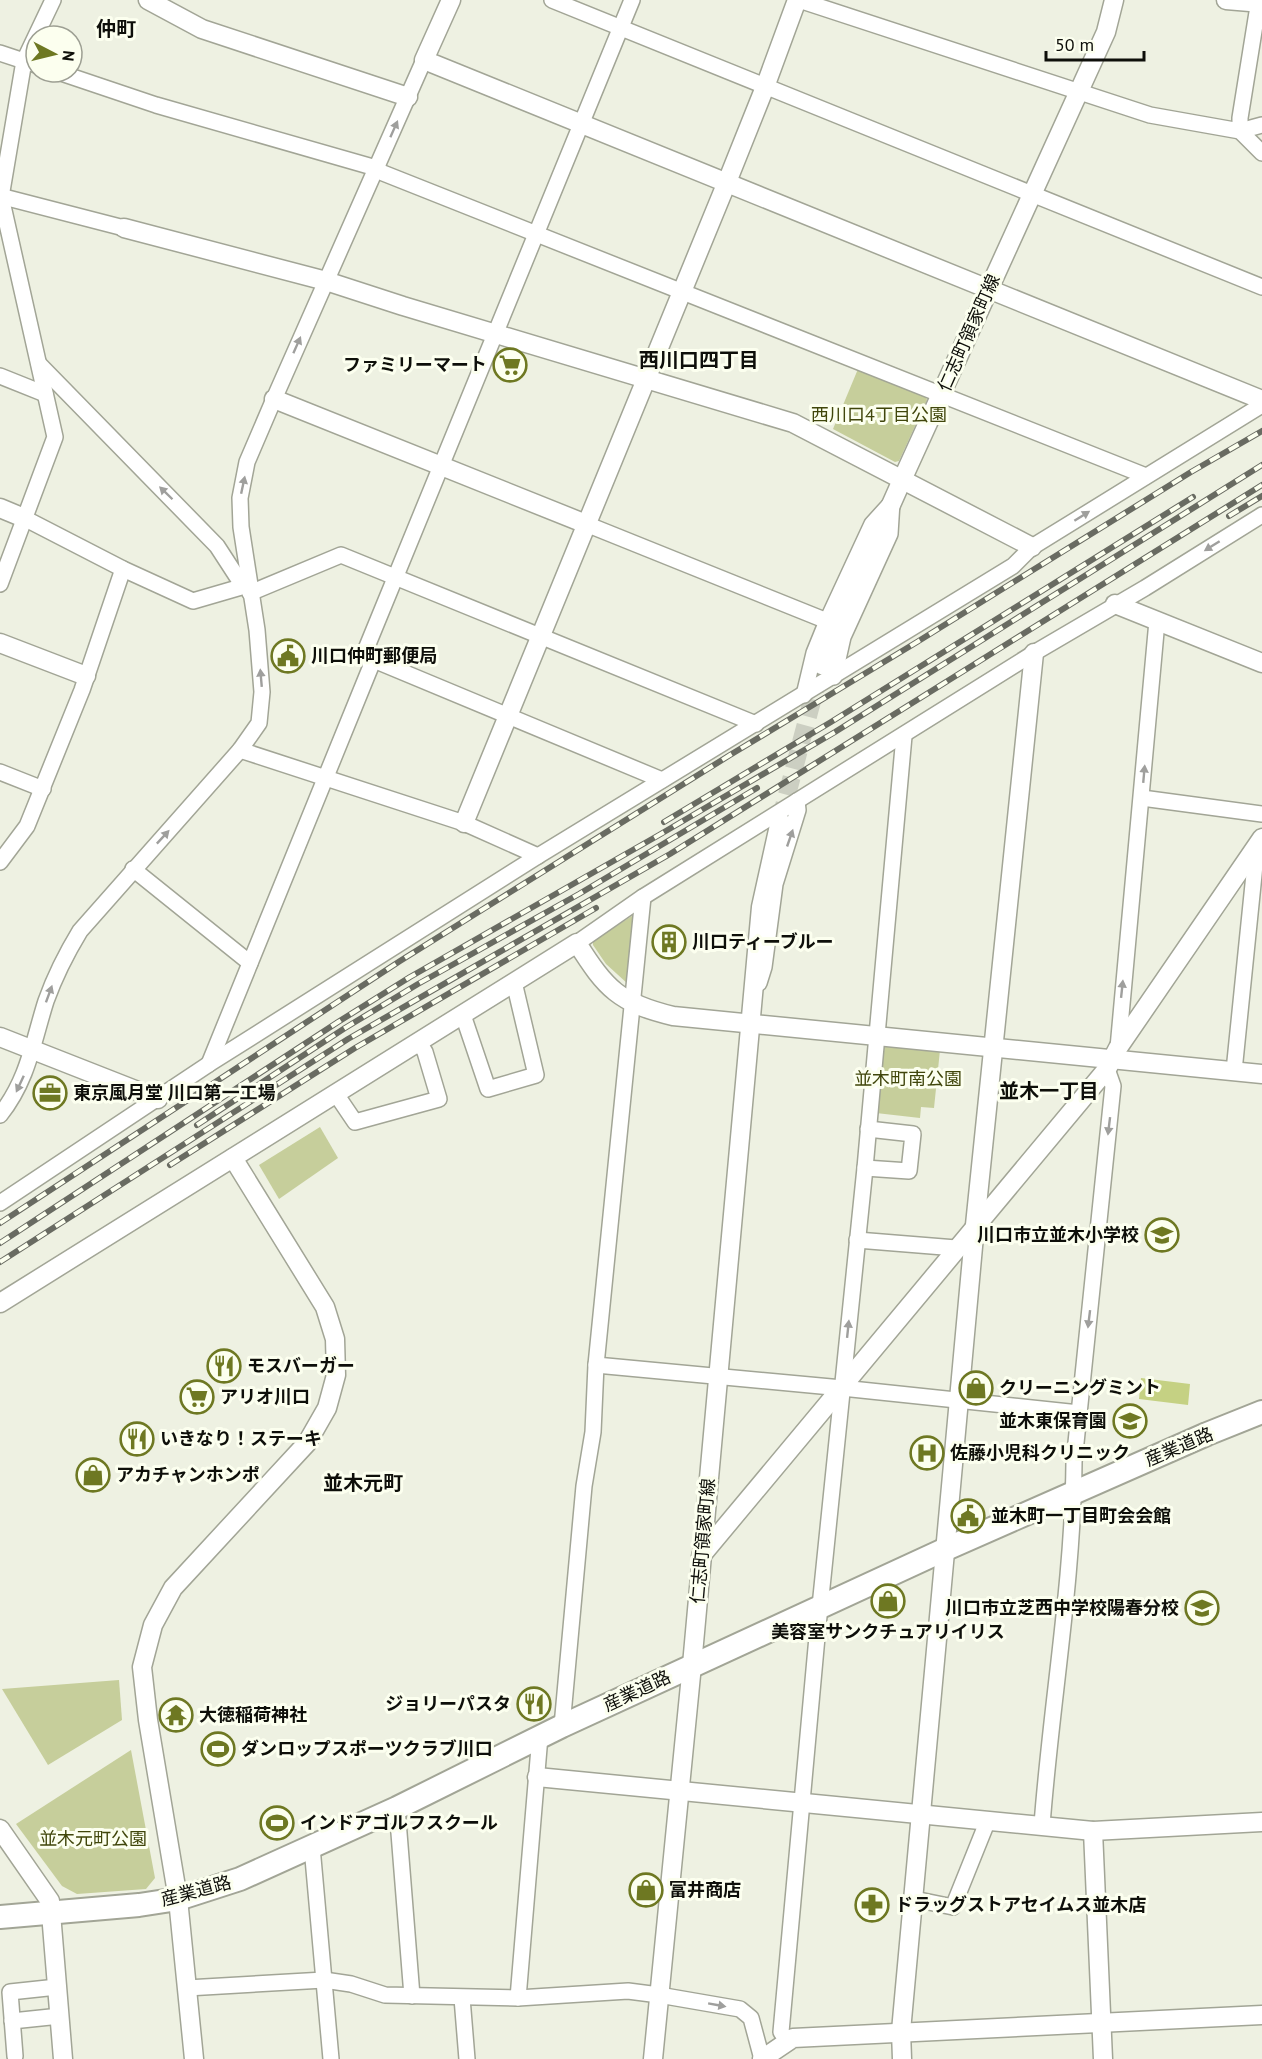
<svg xmlns="http://www.w3.org/2000/svg" width="1262" height="2059" font-family="'PT Sans','Noto Sans JP',sans-serif">
<style>
.green{fill:#c6ce9b}
.water{fill:#c5d183}
.lines{fill:none;stroke-linecap:round;stroke-linejoin:round}
.tertiary-tunnel{stroke:#cccfc2;stroke-width:18;stroke-dasharray:18 9;stroke-linecap:butt}
.minor-casing{stroke:#a2a596;stroke-width:18}
.tertiary-casing{stroke:#a2a596;stroke-width:21}
.primary-casing{stroke:#a2a596;stroke-width:26}
.minor{stroke:#fff;stroke-width:15}
.tertiary{stroke:#fff;stroke-width:18}
.primary{stroke:#fff;stroke-width:22}
.rail-casing{stroke:#696b62;stroke-width:6}
.rail{stroke:#fcffef;stroke-width:4;stroke-dasharray:11;stroke-linecap:butt}
.oneway{fill:#9f9f9d}
.labels{text-anchor:middle;stroke-width:6;stroke-linejoin:round;paint-order:stroke}
.street-label{font-size:18px;fill:#0e0f0a;stroke:#fcffef}
.poi-label{font-size:18px;font-weight:bold;fill:#0e0f0a;stroke:#fcffef;text-anchor:start}
.park-label{font-size:18px;fill:#40460b;stroke:#fcffef}
.neighbourhood-label{font-size:20px;font-weight:bold;fill:#0e0f0a;stroke:#fcffef}
</style>
<rect width="100%" height="100%" fill="#eef1e2"/>
<g class="green">
<path d="M 858,369 L 926,397 L 927,400 L 899,461 L 895,462 L 833,429 Z"/>
<path d="M 635,914 L 628,984 L 606,964 L 593,945 L 593,941 Z"/>
<path d="M 883,1044 L 940,1050 L 934,1108 L 921,1107 L 920,1118 L 876,1113 Z"/>
<path d="M 320,1127 L 338,1158 L 279,1199 L 259,1165 Z"/>
<path d="M 119,1680 L 122,1720 L 48,1765 L 2,1689 Z"/>
<path d="M 131,1750 L 155,1878 L 146,1889 L 77,1894 L 62,1886 L 16,1824 Z"/>
</g>
<path class="water" d="M 1141,1378 L 1190,1384 L 1188,1405 L 1139,1399 Z"/>
<g class="lines">
<path class="tertiary-tunnel" d="M 780,821 L 819,675"/>
<g class="minor-casing">
<g id="minor">
<path d="M 552,0 L 1262,287"/>
<path d="M 799,0 L 1150,115 L 1240,131 L 1262,125"/>
<path d="M 1259,0 L 1240,118 L 1240,131 L 1262,153"/>
<path d="M 0,53 L 36,65"/>
<path d="M 58,72 L 156,105 L 376,168 L 383,173 L 1146,476"/>
<path d="M 0,196 L 124,228"/>
<path d="M 39,364 L 217,546 L 243,586"/>
<path d="M 0,376 L 45,394"/>
<path d="M 24,518 L 123,569 L 193,601 L 248,585"/>
<path d="M 586,524 L 827,621"/>
<path d="M 0,584 L 55,437 L 1,197 L 24,61 L 53,0"/>
<path d="M 250,593 L 341,555 L 756,724"/>
<path d="M 369,658 L 662,780"/>
<path d="M 804,695 L 814,653 L 827,621 L 872,524 L 892,502 L 890,534 L 843,637 L 834,677"/>
<path d="M 240,750 L 464,823 L 538,856"/>
<path d="M 0,772 L 43,789"/>
<path d="M 1142,798 L 1262,814"/>
<path d="M 0,862 L 27,826 L 82,690 L 123,569"/>
<path d="M 133,869 L 250,963"/>
<path d="M 577,943 L 643,897 L 1034,653 L 1145,588 L 1262,515"/>
<path d="M 759,983 L 764,967 L 775,884 L 798,810 L 797,801"/>
<path d="M 463,1015 L 488,1089 L 536,1075 L 514,982"/>
<path d="M 1118,1048 L 1157,621"/>
<path d="M 209,1064 L 371,666 L 366,649 L 632,0"/>
<path d="M 1234,1071 L 1257,845"/>
<path d="M 336,1094 L 355,1122 L 439,1099 L 425,1052 L 419,1042"/>
<path d="M 0,1115 C 28,1080 33,1042 46,1001 C 55,976 66,954 80,931 L 240,750 L 259,723 L 262,692 L 257,630 L 241,527 L 240,498 L 247,462 L 274,399 L 424,60"/>
<path d="M 865,1168 L 909,1171 L 913,1134 L 868,1129"/>
<path d="M 0,1203 L 209,1064 L 538,856 L 1013,566 L 1032,547 L 1262,405"/>
<path d="M 857,1240 L 956,1248"/>
<path d="M 596,1365 L 842,1388 L 1079,1413"/>
<path d="M 562,1726 L 584,1486 L 593,1432 L 596,1365 L 643,897"/>
<path d="M 397,1808 L 412,1996"/>
<path d="M 1042,1825 C 1051,1704 1073,1584 1074,1462 L 1113,1086 L 1107,1069"/>
<path d="M 312,1847 L 331,2059"/>
<path d="M 914,1899 L 953,1907 L 988,1820"/>
<path d="M 187,1988 L 324,1980 L 351,1984 L 385,1995 L 518,1998 L 628,1991 L 659,1995 L 740,2009 L 751,2018 L 762,2059"/>
<path d="M 462,1998 L 467,2059"/>
<path d="M 518,1998 L 540,1736"/>
<path d="M 12,2021 L 60,2016"/>
<path d="M 788,2042 L 781,2032 L 818,1626 L 865,1168 L 904,736"/>
<path d="M 15,2056 L 10,1992 L 57,1987"/>
</g>
</g>
<g class="tertiary-casing">
<g id="tertiary">
<path d="M 148,0 L 202,29 L 408,97"/>
<path d="M 451,0 L 424,60 L 1262,400"/>
<path d="M 1226,0 L 1262,3"/>
<path d="M 124,228 L 326,281 L 403,306 L 793,423 L 1032,547"/>
<path d="M 274,399 L 586,524"/>
<path d="M 0,508 L 24,518"/>
<path d="M 1115,604 L 1262,663"/>
<path d="M 0,643 L 86,676"/>
<path d="M 822,665 L 835,631 L 902,480 L 1106,32 L 1114,0"/>
<path d="M 464,823 L 727,182 L 765,87 L 797,0"/>
<path d="M 0,1037 L 158,1099"/>
<path d="M 0,1303 L 577,943 C 606,989 619,1003 673,1016 L 1262,1074"/>
<path d="M 701,1556 L 1107,1069 L 1118,1048 L 1262,838"/>
<path d="M 537,1777 L 1093,1831 L 1262,1822"/>
<path d="M 0,1829 L 50,1901 L 63,2059"/>
<path d="M 1093,1831 L 1103,2059"/>
<path d="M 194,2059 L 178,1899 L 148,1720 L 142,1667 L 153,1625 L 173,1588 L 307,1443 L 327,1408 L 336,1375 L 335,1339 L 325,1307 L 233,1158"/>
<path d="M 653,2059 L 692,1665 L 761,907 L 780,821"/>
<path d="M 762,2059 L 793,2038 L 1262,2015"/>
<path d="M 902,2059 L 901,2031 L 975,1225 L 1034,653"/>
</g>
</g>
<g class="primary-casing">
<path id="primary" d="M 0,1917 L 139,1905 L 178,1899 L 240,1879 L 397,1808 L 562,1726 L 946,1549 L 1207,1434 L 1262,1412"/>
</g>
<use href="#minor" class="minor"/>
<use href="#tertiary" class="tertiary"/>
<use href="#primary" class="primary"/>
<g class="rail-casing">
<g id="rail">
<path d="M 1229,516 L 1262,496"/>
<path d="M 664,822 L 831,722 L 1193,497"/>
<path d="M 197,1125 L 345,1028 L 418,984 L 579,894 L 757,788"/>
<path d="M 170,1165 L 355,1048 L 596,908"/>
<path d="M 0,1223 L 400,961 L 730,755 L 917,642 L 1191,472 L 1262,431"/>
<path d="M 0,1243 L 338,1022 L 410,977 L 659,835 L 835,732 L 1262,465"/>
<path d="M 0,1262 L 348,1039 L 670,854 L 1262,485"/>
</g>
</g>
<use href="#rail" class="rail"/>
</g>
<defs><path id="oneway-solid" d="M-6-.8H1V-3.2L6.5 0L1 3.2V.8H-6Z" transform="scale(1.5)"/></defs>
<g class="oneway">
<use href="#oneway-solid" transform="translate(394 129) rotate(-66)"/>
<use href="#oneway-solid" transform="translate(297 345) rotate(-66)"/>
<use href="#oneway-solid" transform="translate(243 485) rotate(-78)"/>
<use href="#oneway-solid" transform="translate(166 493) rotate(-136)"/>
<use href="#oneway-solid" transform="translate(1082 516) rotate(-32)"/>
<use href="#oneway-solid" transform="translate(1212 546) rotate(148)"/>
<use href="#oneway-solid" transform="translate(261 678) rotate(-95)"/>
<use href="#oneway-solid" transform="translate(1144 774) rotate(-85)"/>
<use href="#oneway-solid" transform="translate(163 837) rotate(-47)"/>
<use href="#oneway-solid" transform="translate(790 838) rotate(-71)"/>
<use href="#oneway-solid" transform="translate(1122 989) rotate(-84)"/>
<use href="#oneway-solid" transform="translate(49 994) rotate(-70)"/>
<use href="#oneway-solid" transform="translate(20 1084) rotate(115)"/>
<use href="#oneway-solid" transform="translate(1109 1126) rotate(97)"/>
<use href="#oneway-solid" transform="translate(1089 1319) rotate(97)"/>
<use href="#oneway-solid" transform="translate(848 1329) rotate(-84)"/>
<use href="#oneway-solid" transform="translate(717 2005) rotate(10)"/>
</g>
<defs>
<g id="supermarket-ring" transform="scale(1.725)"><circle r="9.5" fill="#fcffef" stroke="#6e7822" stroke-width="1.5"/><path d="M-6-5.5h2.5l.6 2H6L4.5 2H-2.5L-4.4-4H-6ZM-1.5 3.2a1.3 1.3 0 1 0 .1 0ZM3 3.2a1.3 1.3 0 1 0 .1 0Z" fill="#6e7822"/></g>
<g id="civic-ring" transform="scale(1.725)"><circle r="9.5" fill="#fcffef" stroke="#6e7822" stroke-width="1.5"/><path d="M-.6-6.5H3V-4.5H.6V-3L4-1V1h2V6H-6V1h2V-1L-.6-3ZM-1.2 2.5V6h2.4V2.5Z" fill="#6e7822"/></g>
<g id="building-ring" transform="scale(1.725)"><circle r="9.5" fill="#fcffef" stroke="#6e7822" stroke-width="1.5"/><path d="M-4-6H4V6H1V3H-1V6H-4ZM-2.5-4.3h1.7v1.8h-1.7ZM.8-4.3h1.7v1.8H.8ZM-2.5-1h1.7V.8h-1.7ZM.8-1h1.7V.8H.8Z" fill="#6e7822"/></g>
<g id="office-ring" transform="scale(1.725)"><circle r="9.5" fill="#fcffef" stroke="#6e7822" stroke-width="1.5"/><path d="M-6-3h4V-5.5h4V-3h4V5H-6ZM-1-4.5V-3h2v-1.5ZM-6 0V1H6V0Z" fill="#6e7822"/></g>
<g id="school-ring" transform="scale(1.725)"><circle r="9.5" fill="#fcffef" stroke="#6e7822" stroke-width="1.5"/><path d="M0-5L7-2L0 1L-7-2ZM-4 1L0 2.5L4 1V4Q0 6-4 4Z" fill="#6e7822"/></g>
<g id="restaurant-ring" transform="scale(1.725)"><circle r="9.5" fill="#fcffef" stroke="#6e7822" stroke-width="1.5"/><path d="M-5-6h1v4h1v-4h1v4h1v-4h1v5L-1.5 .5V6h-2V.5L-5-1ZM5-6V6H3V1.5H1.5Q1.5-4 5-6Z" fill="#6e7822"/></g>
<g id="shop-ring" transform="scale(1.725)"><circle r="9.5" fill="#fcffef" stroke="#6e7822" stroke-width="1.5"/><path d="M-5-2.5h2.3a2.7 3.5 0 0 1 5.4 0H5L5.5 6h-11ZM-1.5-2.5h3a1.5 2.3 0 0 0-3 0Z" fill="#6e7822"/></g>
<g id="hospital-ring" transform="scale(1.725)"><circle r="9.5" fill="#fcffef" stroke="#6e7822" stroke-width="1.5"/><path d="M-5-5h3v3.5h4V-5h3V5h-3V1.5h-4V5h-3Z" fill="#6e7822"/></g>
<g id="temple-ring" transform="scale(1.725)"><circle r="9.5" fill="#fcffef" stroke="#6e7822" stroke-width="1.5"/><path d="M0-6L5-2H3V0L6.5 2.5H4V6H1.5V3h-3V6H-4V2.5H-6.5L-3 0V-2H-5Z" fill="#6e7822"/></g>
<g id="stadium-ring" transform="scale(1.725)"><circle r="9.5" fill="#fcffef" stroke="#6e7822" stroke-width="1.5"/><path d="M0-5a6.5 5 0 1 0 0 10a6.5 5 0 1 0 0-10ZM-3.5-1.8h7v3.6h-7Z" fill="#6e7822"/></g>
<g id="pharmacy-ring" transform="scale(1.725)"><circle r="9.5" fill="#fcffef" stroke="#6e7822" stroke-width="1.5"/><path d="M-2-6h4v4h4v4h-4v4h-4v-4h-4v-4h4Z" fill="#6e7822"/></g>
</defs>
<g fill-rule="evenodd">
<use href="#supermarket-ring" x="510" y="365"/>
<use href="#civic-ring" x="288" y="656"/>
<use href="#building-ring" x="669" y="942"/>
<use href="#office-ring" x="50" y="1093"/>
<use href="#school-ring" x="1162" y="1235"/>
<use href="#restaurant-ring" x="224" y="1366"/>
<use href="#shop-ring" x="976" y="1388"/>
<use href="#supermarket-ring" x="197" y="1397"/>
<use href="#school-ring" x="1130" y="1421"/>
<use href="#restaurant-ring" x="137" y="1439"/>
<use href="#hospital-ring" x="927" y="1453"/>
<use href="#shop-ring" x="93" y="1475"/>
<use href="#civic-ring" x="968" y="1516"/>
<use href="#shop-ring" x="888" y="1601"/>
<use href="#school-ring" x="1202" y="1608"/>
<use href="#restaurant-ring" x="534" y="1704"/>
<use href="#temple-ring" x="176" y="1715"/>
<use href="#stadium-ring" x="218" y="1749"/>
<use href="#stadium-ring" x="277" y="1823"/>
<use href="#shop-ring" x="646" y="1890"/>
<use href="#pharmacy-ring" x="872" y="1905"/>
</g>
<g class="labels">
<g class="street-label">
<text transform="translate(969 333) rotate(-66)" y="6">仁志町領家町線</text>
<text transform="translate(1179 1447) rotate(-23)" y="6">産業道路</text>
<text transform="translate(703 1541) rotate(-85)" y="6">仁志町領家町線</text>
<text transform="translate(637 1691) rotate(-25)" y="6">産業道路</text>
<text transform="translate(196 1891) rotate(-15)" y="6">産業道路</text>
</g>
<g class="poi-label">
<text x="487" y="371" text-anchor="end">ファミリーマート</text>
<text x="311" y="662">川口仲町郵便局</text>
<text x="692" y="948">川口ティーブルー</text>
<text x="73" y="1099">東京風月堂 川口第一工場</text>
<text x="1139" y="1241" text-anchor="end">川口市立並木小学校</text>
<text x="247" y="1372">モスバーガー</text>
<text x="999" y="1394">クリーニングミント</text>
<text x="220" y="1403">アリオ川口</text>
<text x="1107" y="1427" text-anchor="end">並木東保育園</text>
<text x="160" y="1445">いきなり！ステーキ</text>
<text x="950" y="1459">佐藤小児科クリニック</text>
<text x="116" y="1481">アカチャンホンポ</text>
<text x="991" y="1522">並木町一丁目町会会館</text>
<text x="1179" y="1614" text-anchor="end">川口市立芝西中学校陽春分校</text>
<text x="888" y="1638" text-anchor="middle">美容室サンクチュアリイリス</text>
<text x="511" y="1710" text-anchor="end">ジョリーパスタ</text>
<text x="199" y="1721">大徳稲荷神社</text>
<text x="241" y="1755">ダンロップスポーツクラブ川口</text>
<text x="300" y="1829">インドアゴルフスクール</text>
<text x="669" y="1896">富井商店</text>
<text x="895" y="1911">ドラッグストアセイムス並木店</text>
</g>
<g class="park-label">
<text x="879" y="421">西川口4丁目公園</text>
<text x="908" y="1085">並木町南公園</text>
<text x="93" y="1845">並木元町公園</text>
</g>
<g class="neighbourhood-label">
<text x="116" y="36">仲町</text>
<text x="699" y="367">西川口四丁目</text>
<text x="1049" y="1098">並木一丁目</text>
<text x="363" y="1490">並木元町</text>
</g>
</g>
<g transform="translate(54 54) rotate(97)"><circle r="28" fill="#fcffef" stroke="#9d9f93" stroke-width="1.5"/>
<path d="M0-4.5L10 22L0 15L-10 22Z" fill="#6e7822"/>
<text y="-9" font-size="16" font-weight="bold" text-anchor="middle" fill="#0e0f0a">N</text>
</g>
<path d="M1046 51v9h98v-9" fill="none" stroke="#0e0f0a" stroke-width="3"/>
<text x="1055" y="51" font-size="18" fill="#0e0f0a" stroke="#fcffef" stroke-width="4.5" paint-order="stroke">50 m</text>
</svg>
